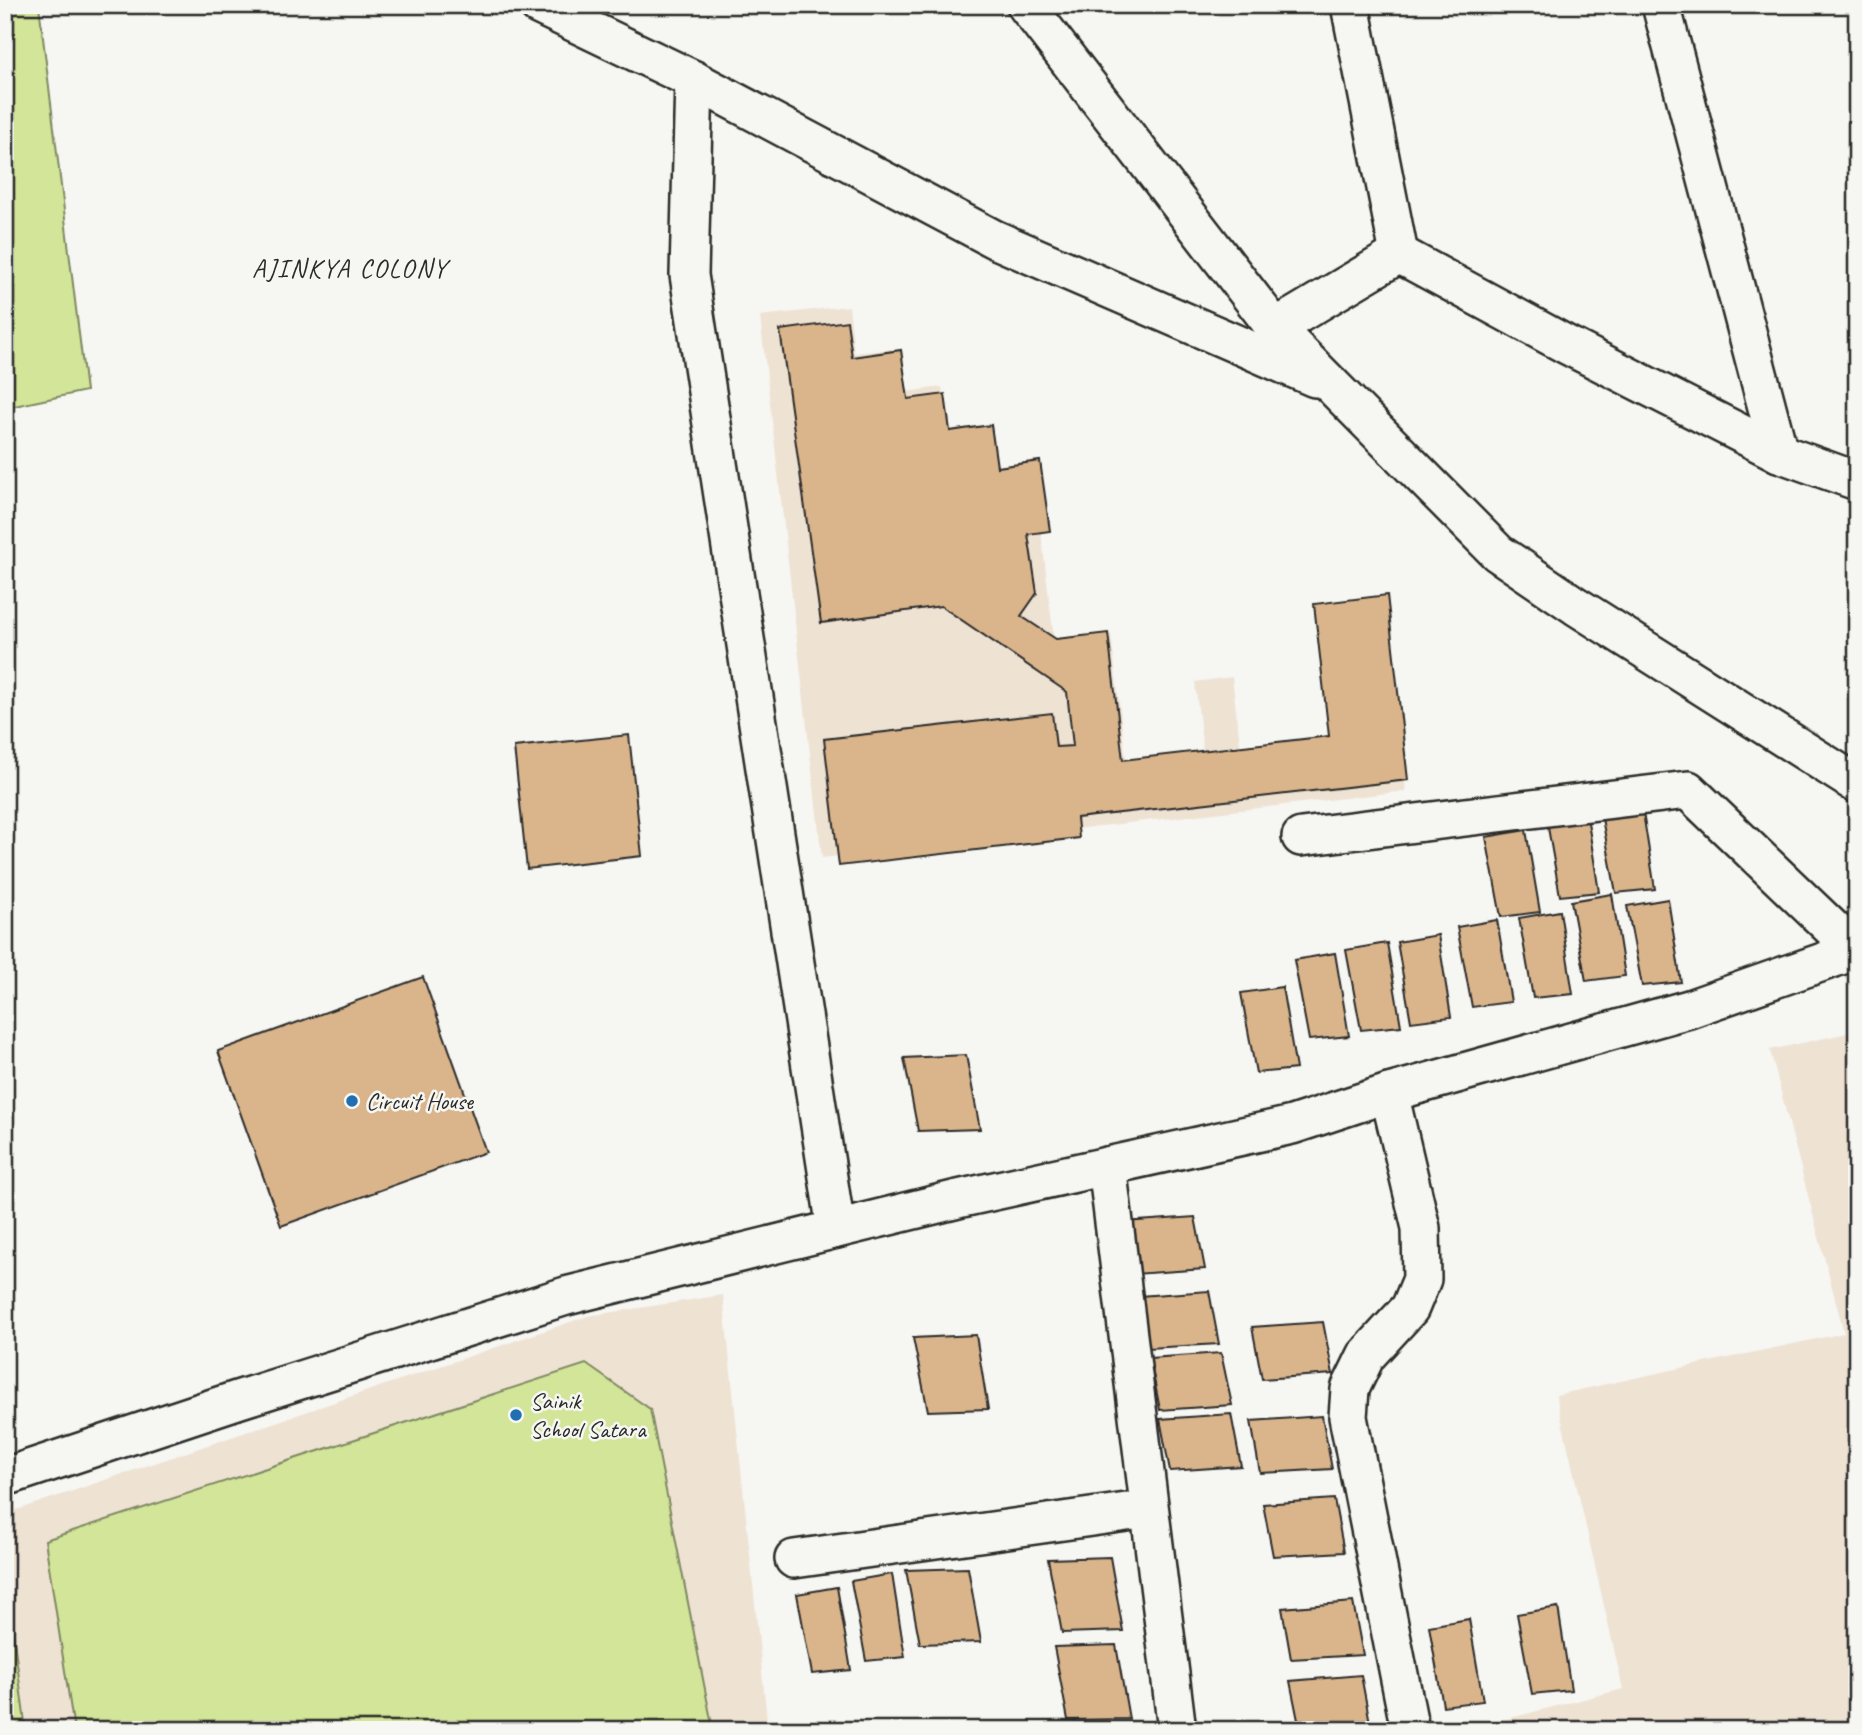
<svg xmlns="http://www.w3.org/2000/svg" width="1862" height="1735" font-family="Caveat,sans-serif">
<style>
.built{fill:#eee2d3}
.green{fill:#d2e599;stroke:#7e8862;stroke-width:2}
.building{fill:#dab58b;stroke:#2b2b2b;stroke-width:2}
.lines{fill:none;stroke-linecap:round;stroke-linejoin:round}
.minor-casing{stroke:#2b2b2b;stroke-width:42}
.minor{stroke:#f6f6f2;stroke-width:37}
.poi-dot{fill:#1f6fb2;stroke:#f6f6f2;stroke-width:2.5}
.labels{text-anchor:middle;stroke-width:5;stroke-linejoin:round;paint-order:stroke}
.poi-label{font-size:24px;fill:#2b2b2b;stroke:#f6f6f2;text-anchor:start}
.neighbourhood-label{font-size:26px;letter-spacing:2px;fill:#2b2b2b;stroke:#f6f6f2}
</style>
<rect width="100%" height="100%" fill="#f6f6f2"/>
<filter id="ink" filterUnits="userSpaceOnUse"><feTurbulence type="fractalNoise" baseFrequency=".0143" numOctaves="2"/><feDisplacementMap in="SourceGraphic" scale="14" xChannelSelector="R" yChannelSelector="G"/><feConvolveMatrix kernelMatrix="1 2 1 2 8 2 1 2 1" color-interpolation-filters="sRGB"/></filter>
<g filter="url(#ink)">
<g class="built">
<path d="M 849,306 L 854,353 L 892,349 L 898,393 L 942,387 L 947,435 L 991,478 L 1034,473 L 1054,640 L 1111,634 L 1126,760 L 1203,751 L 1195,682 L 1232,677 L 1241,752 L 1341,741 L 1385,608 L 1406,791 L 822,858 L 760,316 Z"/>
<path d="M 1857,1031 L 1857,1730 L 1464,1730 L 1623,1689 L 1556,1395 L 1844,1333 L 1770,1050 Z"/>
<path d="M 723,1295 L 768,1730 L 5,1730 L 5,1514 L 588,1316 Z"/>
</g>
<g class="green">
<path d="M 5,5 L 39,5 L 86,391 L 5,408 Z"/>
<path d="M 586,1364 L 650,1409 L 713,1730 L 74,1730 L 45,1540 Z"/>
<path d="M 5,1574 L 26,1730 L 5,1730 Z"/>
</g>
<g class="building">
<path d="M 847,321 L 852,357 L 901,350 L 908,399 L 945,394 L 950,431 L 991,425 L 997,467 L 1040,461 L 1050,531 L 1028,534 L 1037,593 L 1021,616 L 1056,639 L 1108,633 L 1123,760 L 1329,736 L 1314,604 L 1387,595 L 1408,780 L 1077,818 L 1079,838 L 839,866 L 824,739 L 1052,713 L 1056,747 L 1073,746 L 1067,692 L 941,606 L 821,623 L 780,330 Z"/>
<path d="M 629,735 L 642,856 L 527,869 L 514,747 Z"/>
<path d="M 1642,806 L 1655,889 L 1616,893 L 1601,813 Z"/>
<path d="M 1586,809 L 1599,892 L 1560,896 L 1546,816 Z"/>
<path d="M 1526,830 L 1540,912 L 1501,917 L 1486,837 Z"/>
<path d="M 1612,894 L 1625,976 L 1586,981 L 1571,901 Z"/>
<path d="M 1668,899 L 1681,982 L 1642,986 L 1627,906 Z"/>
<path d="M 1560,911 L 1573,994 L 1533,998 L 1519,918 Z"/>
<path d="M 1497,920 L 1511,1002 L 1472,1007 L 1457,927 Z"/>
<path d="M 1438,935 L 1451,1017 L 1411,1022 L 1397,942 Z"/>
<path d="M 1387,943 L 1401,1026 L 1361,1030 L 1346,950 Z"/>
<path d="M 1335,953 L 1349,1036 L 1309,1040 L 1294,960 Z"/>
<path d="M 423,977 L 486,1152 L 281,1226 L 218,1051 Z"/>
<path d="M 1282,987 L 1296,1069 L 1256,1073 L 1241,993 Z"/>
<path d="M 966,1055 L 980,1129 L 918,1131 L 904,1058 Z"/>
<path d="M 1195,1217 L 1205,1269 L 1134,1274 L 1124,1222 Z"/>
<path d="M 1209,1291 L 1219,1344 L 1148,1348 L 1139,1296 Z"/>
<path d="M 1323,1322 L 1333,1374 L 1262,1379 L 1252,1327 Z"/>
<path d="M 976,1335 L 988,1409 L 928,1411 L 913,1338 Z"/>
<path d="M 1221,1353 L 1232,1405 L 1160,1410 L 1150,1358 Z"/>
<path d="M 1231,1414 L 1241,1466 L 1170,1471 L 1160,1419 Z"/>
<path d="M 1322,1416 L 1332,1469 L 1260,1473 L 1251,1421 Z"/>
<path d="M 1334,1499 L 1344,1552 L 1273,1556 L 1263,1504 Z"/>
<path d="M 1110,1557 L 1123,1631 L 1062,1633 L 1048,1559 Z"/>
<path d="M 968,1568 L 981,1642 L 920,1644 L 906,1570 Z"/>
<path d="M 892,1574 L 905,1657 L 866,1661 L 851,1581 Z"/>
<path d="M 837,1587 L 851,1670 L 812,1674 L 797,1594 Z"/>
<path d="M 1353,1602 L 1363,1655 L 1291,1659 L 1282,1608 Z"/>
<path d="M 1558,1607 L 1571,1690 L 1532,1694 L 1517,1614 Z"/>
<path d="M 1469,1619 L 1483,1701 L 1443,1706 L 1429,1626 Z"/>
<path d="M 1116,1645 L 1129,1719 L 1068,1720 L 1054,1647 Z"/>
<path d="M 1361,1675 L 1371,1728 L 1300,1730 L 1290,1681 Z"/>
</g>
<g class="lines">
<g class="minor-casing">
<g id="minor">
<path d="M 538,5 L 694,80 L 994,239 L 1315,378"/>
<path d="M 1026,5 L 1275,328 L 1498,553 L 1576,606 L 1857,784"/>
<path d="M 1350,5 L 1399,254"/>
<path d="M 1661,5 L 1779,453"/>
<path d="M 694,80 L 689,275 L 836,1229"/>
<path d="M 1275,328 L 1399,254 L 1567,345 L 1779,453 L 1857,481"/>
<path d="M 1301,837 L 1688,790 L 1857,952"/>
<path d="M 1389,1093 L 1421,1228 L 1422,1279 L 1410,1308 L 1366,1356 L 1350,1389 L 1348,1417 L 1410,1730"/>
<path d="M 1107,1166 L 1177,1730"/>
<path d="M 5,1477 L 237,1400 L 566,1296 L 958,1199 L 1292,1125 L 1389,1093 L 1689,1009 L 1857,950"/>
<path d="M 794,1559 L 1148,1509"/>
</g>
</g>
<use href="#minor" class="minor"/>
</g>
</g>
<g class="poi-dot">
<circle cx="352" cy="1101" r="7"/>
<circle cx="516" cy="1415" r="7"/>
</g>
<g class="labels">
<g class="poi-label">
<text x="366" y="1109">Circuit House</text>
<text x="530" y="1409">Sainik<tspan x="530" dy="28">School Satara</tspan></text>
</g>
<g class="neighbourhood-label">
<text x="350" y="277">AJINKYA COLONY</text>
</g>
</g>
<rect width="1862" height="1735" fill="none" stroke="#f6f6f2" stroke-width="28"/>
<rect x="14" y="14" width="1834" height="1707" fill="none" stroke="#2b2b2b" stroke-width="2.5" filter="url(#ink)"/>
</svg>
